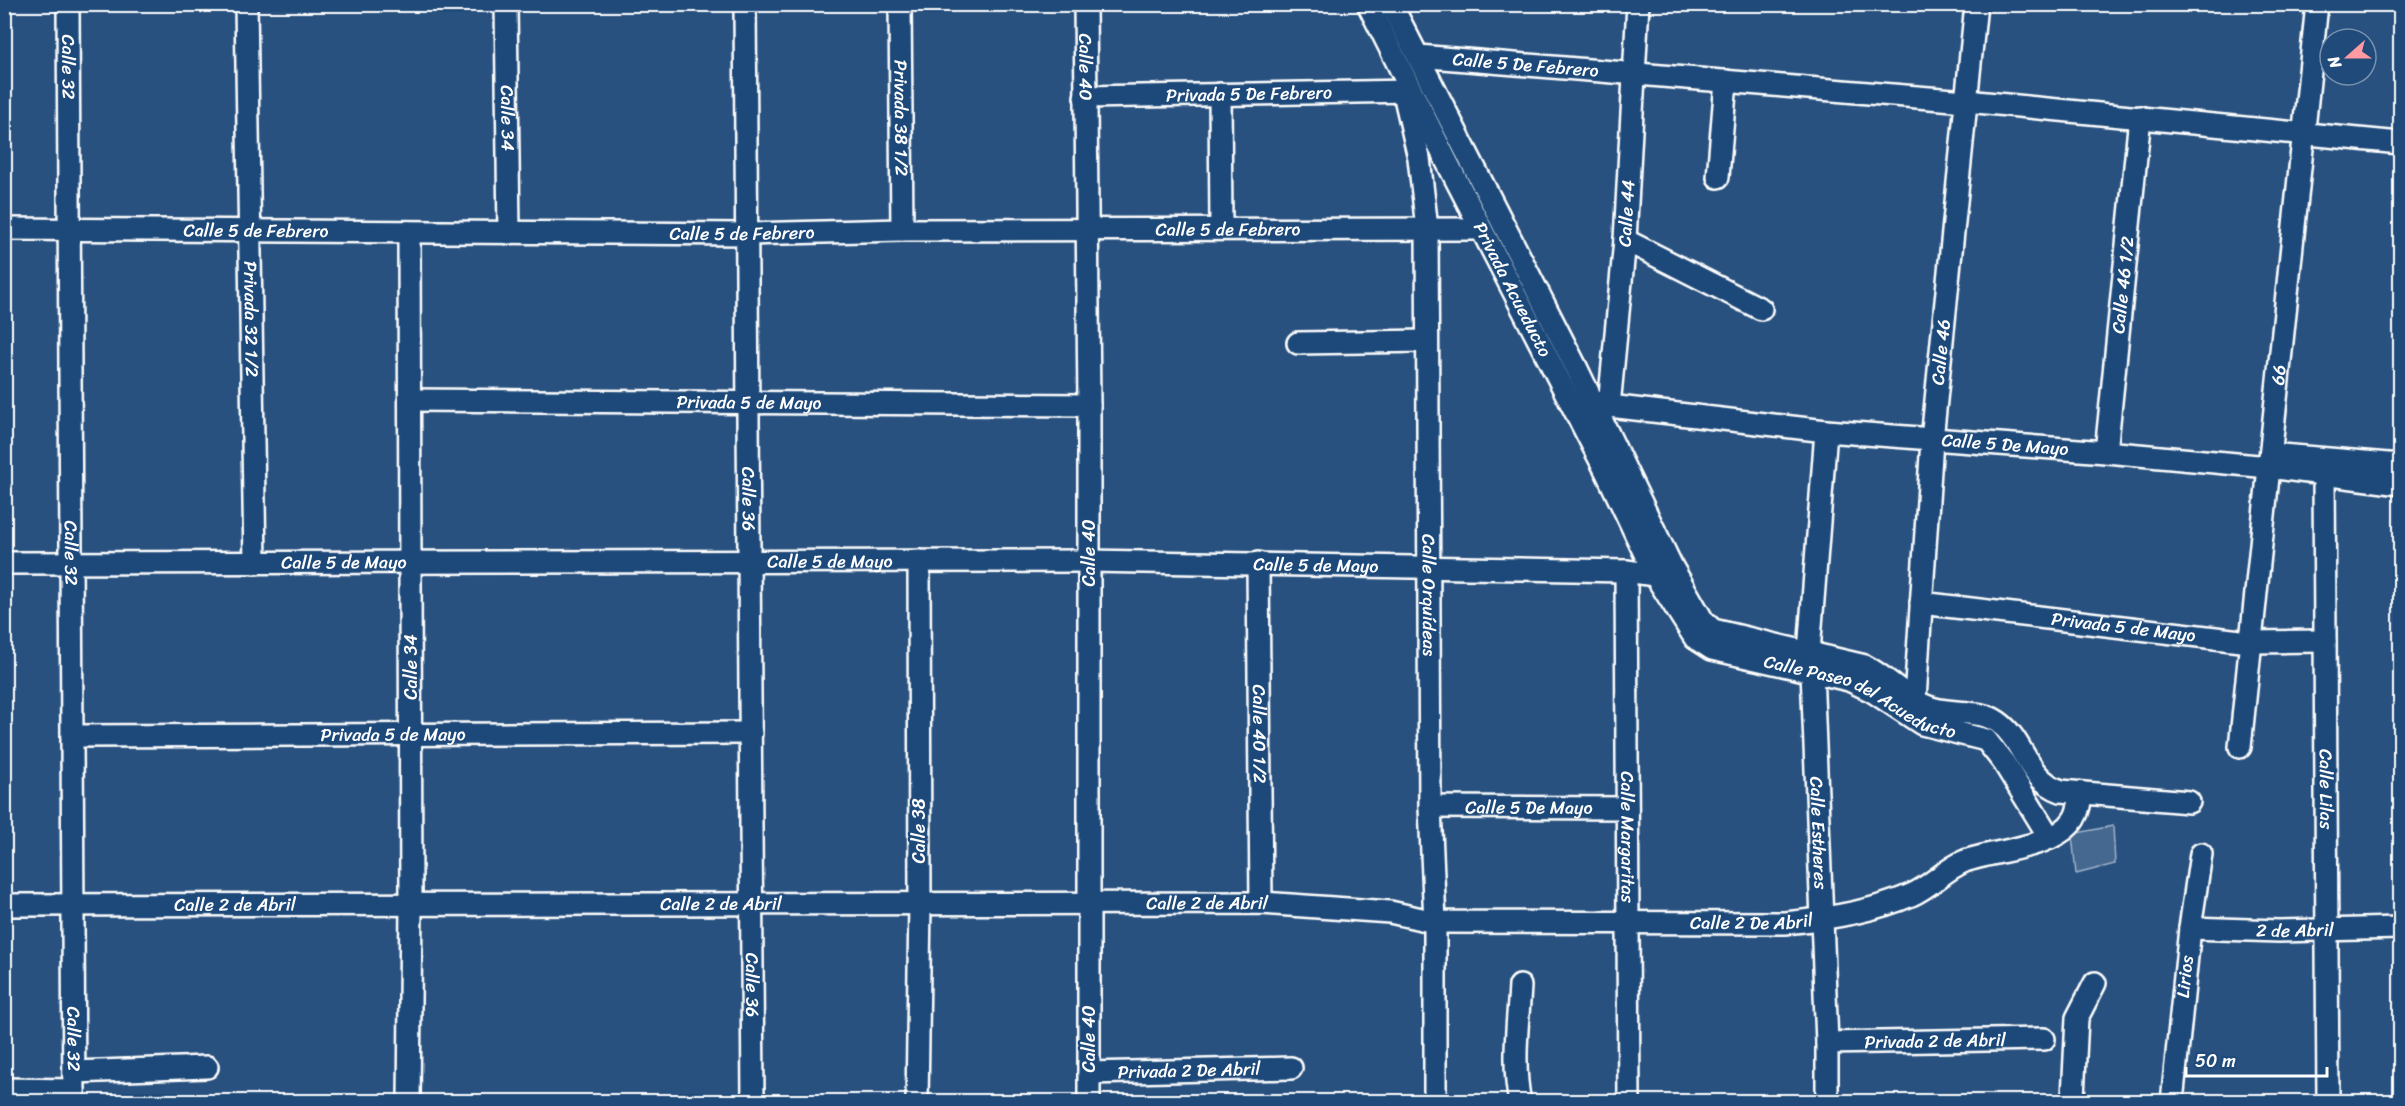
<svg xmlns="http://www.w3.org/2000/svg" width="2405" height="1106" font-family="Sriracha,sans-serif">
<style>
.green{fill:#446890;stroke:#a2b4c8;stroke-width:1.5}
.lines{fill:none;stroke-linecap:round;stroke-linejoin:round}
.minor-casing{stroke:#fff;stroke-width:26}
.minor{stroke:#1f4a7a;stroke-width:21}
.labels{text-anchor:middle;stroke-width:4.5;stroke-linejoin:round;paint-order:stroke}
.street-label{font-size:18px;fill:#fff;stroke:#1f4a7a}
</style>
<rect width="100%" height="100%" fill="#28517f"/>
<filter id="ink" filterUnits="userSpaceOnUse"><feTurbulence type="fractalNoise" baseFrequency=".0167" numOctaves="2"/><feDisplacementMap in="SourceGraphic" scale="12" xChannelSelector="R" yChannelSelector="G"/><feConvolveMatrix kernelMatrix="1 2 1 2 8 2 1 2 1" color-interpolation-filters="sRGB"/></filter>
<g filter="url(#ink)">
<path class="green" d="M 2113,826 L 2115,864 L 2076,874 L 2072,834 Z"/>
<g class="lines">
<g class="minor-casing">
<g id="minor">
<path id="s1" d="M 68,4 L 74,1102"/>
<path id="s2" d="M 246,4 L 255,563"/>
<path id="s3" d="M 506,4 L 509,233"/>
<path id="s4" d="M 745,4 L 753,1102"/>
<path id="s5" d="M 900,4 L 902,230"/>
<path id="s6" d="M 1085,4 L 1089,405 L 1089,1102"/>
<path id="s7" d="M 1368,4 L 1448,164 L 1607,473 L 1655,575 L 1695,638 L 1712,649 L 1849,680 L 1872,691 L 1922,724 L 1986,740 L 2004,763 L 2050,838"/>
<path d="M 1391,4 L 1577,369 L 1672,567 L 1703,621 L 1713,630 L 1865,666 C 1886,677 1905,697 1926,706 C 1947,716 1978,708 1998,722 C 2025,741 2025,778 2061,791 L 2189,802"/>
<path id="s8" d="M 1418,56 L 1966,101 L 2400,143"/>
<path d="M 1220,94 L 1221,229"/>
<path id="s9" d="M 1085,97 L 1411,91"/>
<path id="s10" d="M 1406,102 L 1419,158 L 1427,229 L 1430,807 L 1435,922 L 1435,1102"/>
<path d="M 1718,177 L 1726,81"/>
<path id="s11" d="M 4,229 L 747,234 L 902,230 L 1481,229"/>
<path d="M 1625,240 L 1761,309"/>
<path d="M 1298,343 L 1427,341"/>
<path id="s12" d="M 410,400 L 1089,405"/>
<path id="s13" d="M 1609,406 L 1826,431 L 2106,452 L 2269,467 L 2400,484"/>
<path id="s14" d="M 1600,416 L 1609,406 L 1625,240 L 1638,4"/>
<path id="s15" d="M 2106,452 L 2140,117"/>
<path d="M 2271,454 L 2400,465"/>
<path id="s16" d="M 2324,475 L 2328,1102"/>
<path id="s17" d="M 4,563 L 1089,561 L 1626,571 L 1655,575"/>
<path id="s18" d="M 1258,563 L 1261,903"/>
<path id="s19" d="M 1626,571 L 1629,1102"/>
<path id="s20" d="M 1921,603 L 2249,642 L 2325,641"/>
<path d="M 1809,652 L 1826,431"/>
<path id="s21" d="M 1812,671 L 1827,1043 L 1827,1102"/>
<path id="s22" d="M 1915,699 L 1932,440 L 1976,4"/>
<path id="s23" d="M 72,736 L 751,733"/>
<path id="s24" d="M 2240,747 L 2317,4"/>
<path id="s25" d="M 1430,807 L 1627,808"/>
<path id="s26" d="M 4,905 L 1261,903 L 1390,912 L 1435,922 L 1785,923 C 1827,919 1872,912 1911,895 C 1930,887 1945,869 1965,861 C 1995,850 2056,848 2074,819 C 2079,811 2080,802 2081,793"/>
<path id="s27" d="M 2190,928 L 2279,931 L 2400,928"/>
<path id="s28" d="M 1827,1043 L 2044,1039"/>
<path d="M 74,1072 L 207,1067"/>
<path id="s29" d="M 1089,1073 L 1291,1068"/>
<path d="M 4,1089 L 74,1090"/>
<path d="M 409,1102 L 411,905 L 409,232"/>
<path d="M 917,1102 L 920,904 L 919,561"/>
<path d="M 1520,1102 C 1512,1064 1518,1023 1520,986"/>
<path d="M 2070,1102 L 2073,1097 L 2077,1018 L 2095,983"/>
<path id="s30" d="M 2172,1102 L 2190,928 L 2201,854"/>
</g>
</g>
<use href="#minor" class="minor"/>
</g>
</g>
<g class="labels">
<g class="street-label">
<text dy="6" stroke="none"><textPath href="#s8" startOffset="108">Calle 5 De Febrero</textPath></text>
<text dy="6" stroke="none"><textPath href="#s1" startOffset="63">Calle 32</textPath></text>
<text dy="6" stroke="none"><textPath href="#s6" startOffset="63">Calle 40</textPath></text>
<text dy="6" stroke="none"><textPath href="#s9" startOffset="164">Privada 5 De Febrero</textPath></text>
<text dy="6" stroke="none"><textPath href="#s5" startOffset="114">Privada 38 1/2</textPath></text>
<text dy="6" stroke="none"><textPath href="#s3" startOffset="114">Calle 34</textPath></text>
<text dy="6" stroke="none"><textPath href="#s14" startOffset="207">Calle 44</textPath></text>
<text dy="6" stroke="none"><textPath href="#s11" startOffset="1224">Calle 5 de Febrero</textPath></text>
<text dy="6" stroke="none"><textPath href="#s11" startOffset="252">Calle 5 de Febrero</textPath></text>
<text dy="6" stroke="none"><textPath href="#s11" startOffset="738">Calle 5 de Febrero</textPath></text>
<text dy="6" stroke="none"><textPath href="#s15" startOffset="168">Calle 46 1/2</textPath></text>
<text dy="6" stroke="none"><textPath href="#s7" startOffset="320">Privada Acueducto</textPath></text>
<text dy="6" stroke="none"><textPath href="#s2" startOffset="315">Privada 32 1/2</textPath></text>
<text dy="6" stroke="none"><textPath href="#s22" startOffset="348">Calle 46</textPath></text>
<text dy="6" stroke="none"><textPath href="#s24" startOffset="374">66</textPath></text>
<text dy="6" stroke="none"><textPath href="#s12" startOffset="339">Privada 5 de Mayo</textPath></text>
<text dy="6" stroke="none"><textPath href="#s13" startOffset="398">Calle 5 De Mayo</textPath></text>
<text dy="6" stroke="none"><textPath href="#s4" startOffset="495">Calle 36</textPath></text>
<text dy="6" stroke="none"><textPath href="#s1" startOffset="549">Calle 32</textPath></text>
<text transform="translate(1089 553) rotate(-90)" y="6">Calle 40</text>
<text dy="6" stroke="none"><textPath href="#s17" startOffset="826">Calle 5 de Mayo</textPath></text>
<text dy="6" stroke="none"><textPath href="#s17" startOffset="340">Calle 5 de Mayo</textPath></text>
<text dy="6" stroke="none"><textPath href="#s17" startOffset="1312">Calle 5 de Mayo</textPath></text>
<text dy="6" stroke="none"><textPath href="#s10" startOffset="495">Calle Orquídeas</textPath></text>
<text dy="6" stroke="none"><textPath href="#s20" startOffset="204">Privada 5 de Mayo</textPath></text>
<text transform="translate(411 667) rotate(-90)" y="6">Calle 34</text>
<text dy="6" stroke="none"><textPath href="#s7" startOffset="891">Calle Paseo del Acueducto</textPath></text>
<text dy="6" stroke="none"><textPath href="#s18" startOffset="171">Calle 40 1/2</textPath></text>
<text dy="6" stroke="none"><textPath href="#s23" startOffset="321">Privada 5 de Mayo</textPath></text>
<text dy="6" stroke="none"><textPath href="#s16" startOffset="314">Calle Lilas</textPath></text>
<text dy="6" stroke="none"><textPath href="#s25" startOffset="99">Calle 5 De Mayo</textPath></text>
<text transform="translate(919 831) rotate(-90)" y="6">Calle 38</text>
<text dy="6" stroke="none"><textPath href="#s21" startOffset="162">Calle Estheres</textPath></text>
<text dy="6" stroke="none"><textPath href="#s19" startOffset="266">Calle Margaritas</textPath></text>
<text dy="6" stroke="none"><textPath href="#s26" startOffset="1203">Calle 2 de Abril</textPath></text>
<text dy="6" stroke="none"><textPath href="#s26" startOffset="231">Calle 2 de Abril</textPath></text>
<text dy="6" stroke="none"><textPath href="#s26" startOffset="717">Calle 2 de Abril</textPath></text>
<text dy="6" stroke="none"><textPath href="#s26" startOffset="1749">Calle 2 De Abril</textPath></text>
<text dy="6" stroke="none"><textPath href="#s27" startOffset="105">2 de Abril</textPath></text>
<text dy="6" stroke="none"><textPath href="#s30" startOffset="126">Lirios</textPath></text>
<text dy="6" stroke="none"><textPath href="#s4" startOffset="981">Calle 36</textPath></text>
<text dy="6" stroke="none"><textPath href="#s1" startOffset="1035">Calle 32</textPath></text>
<text transform="translate(1089 1039) rotate(-90)" y="6">Calle 40</text>
<text dy="6" stroke="none"><textPath href="#s28" startOffset="108">Privada 2 de Abril</textPath></text>
<text dy="6" stroke="none"><textPath href="#s29" startOffset="100">Privada 2 De Abril</textPath></text>
</g>
</g>
<rect width="2405" height="1106" fill="none" stroke="#1f4a7a" stroke-width="24"/>
<rect x="12" y="12" width="2381" height="1082" fill="none" stroke="#fff" stroke-width="2" filter="url(#ink)"/>
<g transform="translate(2348 57) rotate(249)"><circle r="28" fill="#1f4a7a" stroke="#7992af" stroke-width="1.5"/>
<path d="M0-4.5L10 22L0 15L-10 22Z" fill="#ff9aa2"/>
<text y="-9" font-size="16" font-weight="bold" text-anchor="middle" fill="#ffffff">N</text>
</g>
<path d="M2186 1067v9h141v-9" fill="none" stroke="#ffffff" stroke-width="3"/>
<text x="2195" y="1067" font-size="18" fill="#ffffff" stroke="#1f4a7a" stroke-width="4.5" paint-order="stroke">50 m</text>
</svg>
